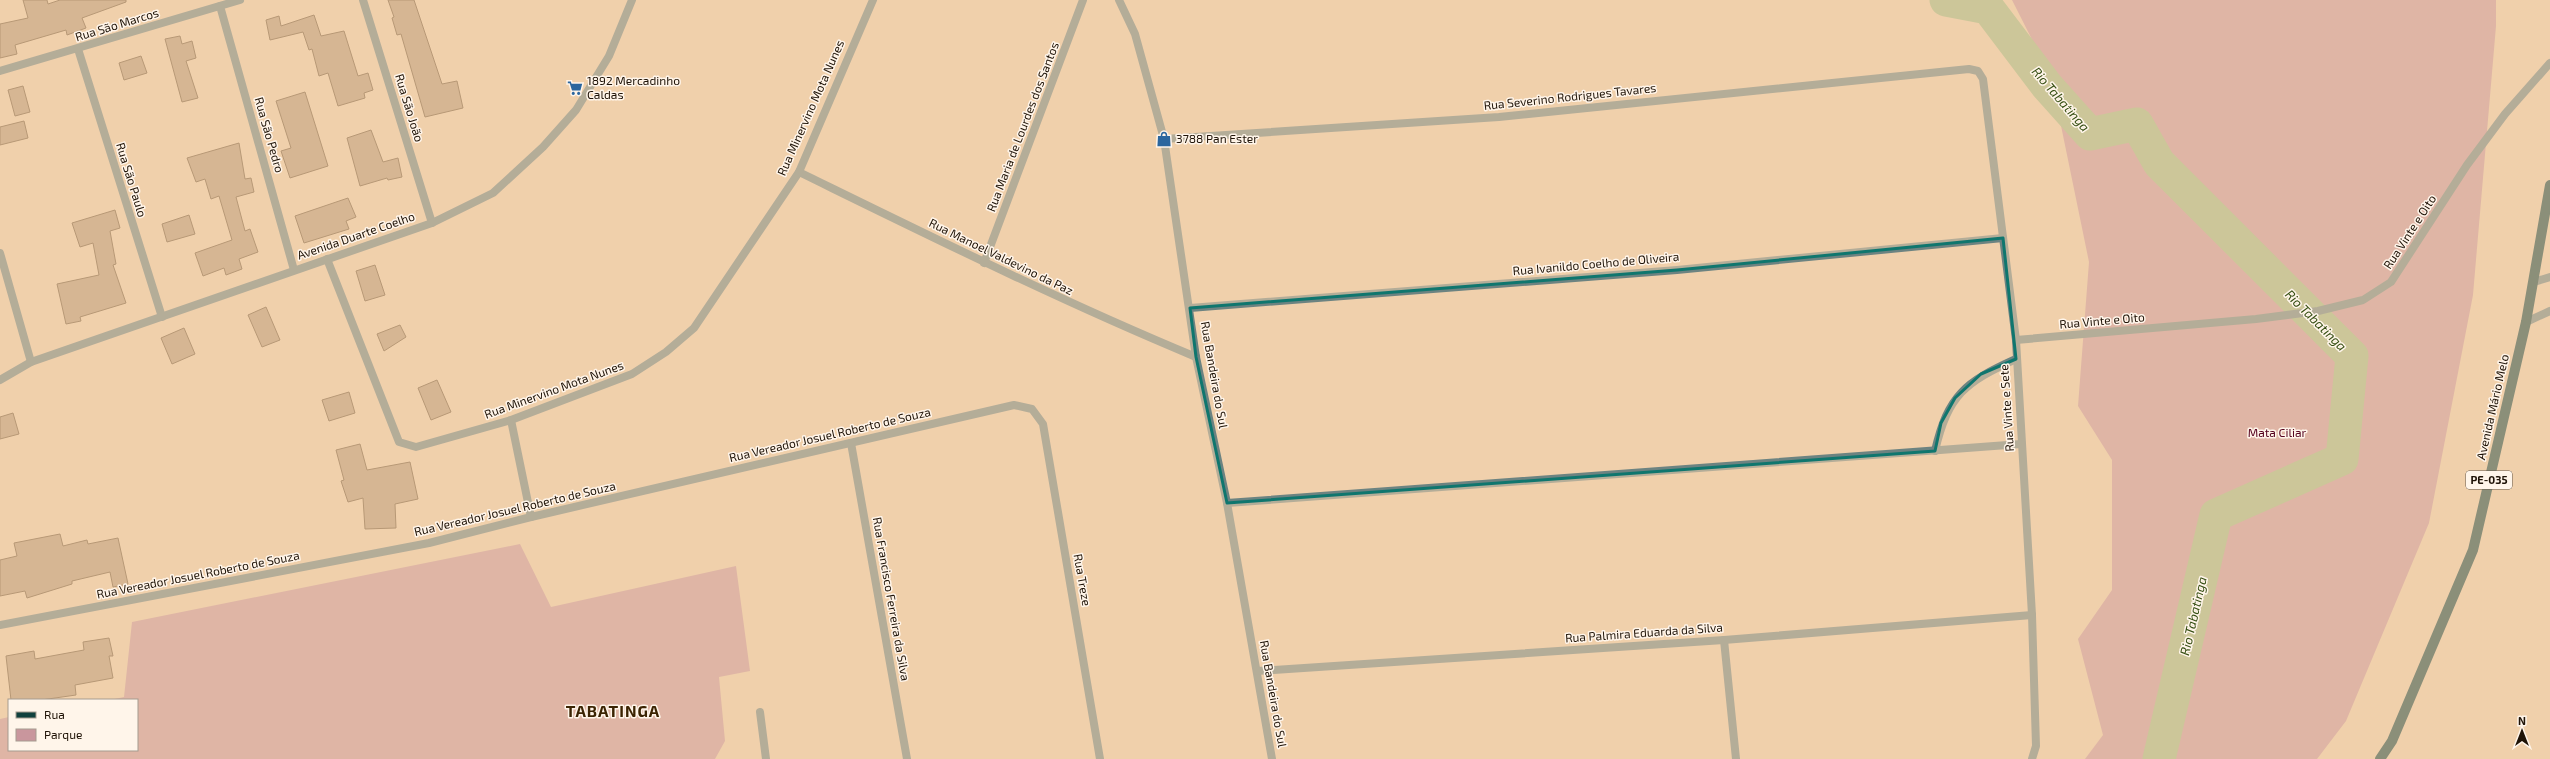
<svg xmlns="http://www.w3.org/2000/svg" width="2550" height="759" font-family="'Exo 2',sans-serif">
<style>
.green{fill:#c9969d}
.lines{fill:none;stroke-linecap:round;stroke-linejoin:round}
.river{stroke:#9fbb83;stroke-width:33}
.building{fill:#b79876;stroke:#725636}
.minor{stroke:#6c8381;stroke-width:8}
.primary{stroke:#10403d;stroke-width:10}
.marked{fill:none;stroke:#0f766e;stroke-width:3;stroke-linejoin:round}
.labels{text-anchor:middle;stroke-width:3;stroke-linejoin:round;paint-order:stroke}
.shield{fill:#fff5ea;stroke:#62574b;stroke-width:1}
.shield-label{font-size:11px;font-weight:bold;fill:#1f1307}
.street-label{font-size:12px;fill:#1f1307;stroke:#fff5ea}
.poi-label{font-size:12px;fill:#1f1307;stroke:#fff5ea;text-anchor:start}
.park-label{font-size:12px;fill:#55031f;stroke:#fff5ea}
.water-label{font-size:13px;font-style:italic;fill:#354e12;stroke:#fff5ea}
.district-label{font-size:16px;font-weight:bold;letter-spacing:1px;fill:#3b2302;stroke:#fff5ea}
</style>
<rect width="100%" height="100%" fill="#f0d0ac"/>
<g class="green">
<path d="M 2012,0 L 2496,0 L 2496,26 L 2473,295 L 2429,523 L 2346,721 L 2317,759 L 2085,759 L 2103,735 L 2078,639 L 2112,590 L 2112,460 L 2078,406 L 2089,262 L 2051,77 Z"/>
<path d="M 520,544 L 551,607 L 736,566 L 750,671 L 719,677 L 725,741 L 715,759 L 0,759 L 0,719 L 9,717 L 9,750 L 137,750 L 137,700 L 110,700 L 124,697 L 132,622 Z"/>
</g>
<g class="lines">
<path class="river" d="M 1946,0 L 1988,8 L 2047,86 L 2090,134 L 2137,124 L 2159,163 L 2352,356 L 2342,459 L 2216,515 L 2159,759"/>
</g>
<g class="building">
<path d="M 23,0 L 47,0 L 48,4 L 60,0 L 126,0 L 126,2 L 82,18 L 86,28 L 67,35 L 66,30 L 15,45 L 17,54 L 0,58 L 0,24 L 28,18 Z"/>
<path d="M 388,0 L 414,0 L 442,84 L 457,81 L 463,108 L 425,117 L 401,34 L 397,35 L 392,18 L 394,17 Z"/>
<path d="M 314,15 L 321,36 L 344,31 L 358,76 L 368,73 L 373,90 L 364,93 L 365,98 L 338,106 L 328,73 L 319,76 L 312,49 L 309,50 L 303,32 L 270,40 L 266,20 L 279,16 L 281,26 Z"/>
<path d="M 180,36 L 182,44 L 192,41 L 196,58 L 186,61 L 198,98 L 182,102 L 165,39 Z"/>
<path d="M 141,56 L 147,73 L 124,80 L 119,63 Z"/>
<path d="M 23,86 L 30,112 L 15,116 L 8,90 Z"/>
<path d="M 305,92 L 328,166 L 290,178 L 281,151 L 291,148 L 276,101 Z"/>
<path d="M 24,121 L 28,138 L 0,145 L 0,127 Z"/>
<path d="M 371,130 L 383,162 L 398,158 L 402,177 L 388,180 L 387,178 L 360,186 L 347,138 Z"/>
<path d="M 239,143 L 245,179 L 251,178 L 254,192 L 236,197 L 245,231 L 250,229 L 258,252 L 239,259 L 242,269 L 226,275 L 224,268 L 203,276 L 195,253 L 232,240 L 219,196 L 211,199 L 205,179 L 196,182 L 187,158 Z"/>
<path d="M 348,198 L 356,217 L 346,221 L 349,229 L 304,243 L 295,216 Z"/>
<path d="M 115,210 L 120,228 L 110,231 L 116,264 L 113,265 L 126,303 L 80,317 L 81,321 L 66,324 L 57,284 L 99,275 L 93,243 L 80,247 L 72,223 Z"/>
<path d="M 189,215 L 195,234 L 167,242 L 162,224 Z"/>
<path d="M 375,265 L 385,295 L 365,301 L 356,271 Z"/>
<path d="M 266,307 L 280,340 L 262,347 L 248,315 Z"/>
<path d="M 400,325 L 406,337 L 384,351 L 377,334 Z"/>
<path d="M 184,328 L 195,354 L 172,364 L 161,338 Z"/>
<path d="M 437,380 L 451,412 L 431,420 L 418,388 Z"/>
<path d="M 349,392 L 355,413 L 329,421 L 322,400 Z"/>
<path d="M 13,413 L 19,434 L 0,439 L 0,417 Z"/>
<path d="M 360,444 L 367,470 L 410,462 L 418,499 L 395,504 L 396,528 L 365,529 L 363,498 L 348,502 L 341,481 L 344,480 L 336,450 Z"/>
<path d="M 60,534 L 63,546 L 87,540 L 88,544 L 118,538 L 128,584 L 113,587 L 110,572 L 72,581 L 72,584 L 27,598 L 25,591 L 0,596 L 0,560 L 17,556 L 14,543 Z"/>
<path d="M 109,638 L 113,656 L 109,656 L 113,678 L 75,685 L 76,695 L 41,700 L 11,700 L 6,656 L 34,651 L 35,659 L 84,650 L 83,642 Z"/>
</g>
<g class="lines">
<g class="minor">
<path d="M 363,0 L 432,223"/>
<path d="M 1119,0 L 1135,34 L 1164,139 L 1196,357 L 1227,503 L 1272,759"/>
<path d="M 220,6 L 294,270"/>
<path d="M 78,49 L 162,317"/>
<path d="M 0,71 L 240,0"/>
<path d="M 1164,139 L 1499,117 L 1969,69 L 1978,71 L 1983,79 L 2016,340 L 2032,615 L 2036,746 L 2032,759"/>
<path d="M 799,172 C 930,236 1061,301 1196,357"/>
<path d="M 0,253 L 31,362"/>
<path d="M 327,259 L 399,442 L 416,447 L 511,420 L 632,374 L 666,352 L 694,328 L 799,172 L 873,0"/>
<path d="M 984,263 L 1083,0"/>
<path d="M 2534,282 L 2550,277"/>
<path d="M 1190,308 L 1677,270 L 2003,238"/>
<path d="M 2526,322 L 2550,311"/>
<path d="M 2016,340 L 2256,319 L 2318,311 L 2363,300 L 2391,282 L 2467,165 L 2505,114 L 2550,63"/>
<path d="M 0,380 L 31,362 L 432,223 L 493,193 L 543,147 L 576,110 L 609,56 L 632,0"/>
<path d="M 511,420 L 531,517"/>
<path d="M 851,443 L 907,759"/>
<path d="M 1935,451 C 1948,395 1965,382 2016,359"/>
<path d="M 1227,503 L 2021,444"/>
<path d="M 0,625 L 429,543 L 531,517 L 1014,405 L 1032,409 L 1043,424 L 1100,759"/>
<path d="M 1724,640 L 1736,759"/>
<path d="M 1257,671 L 1724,640 L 2032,615"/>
<path d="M 760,712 L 766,759"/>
</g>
<path class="primary" d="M 2380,759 L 2392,741 L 2473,550 L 2526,322 L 2550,185"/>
</g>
<path d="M0 0H2550V759H0ZM 2003,238 L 2016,359 L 1981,374 L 1955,398 L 1941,423 L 1935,451 L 1227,503 L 1196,357 L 1190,308 L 1677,270 Z" fill="#f0d0ac" fill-opacity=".55" fill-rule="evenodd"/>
<path class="marked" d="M 2003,238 L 2016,359 L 1981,374 L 1955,398 L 1941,423 L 1935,451 L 1227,503 L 1196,357 L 1190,308 L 1677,270 Z"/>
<defs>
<g id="supermarket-bare" transform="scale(1.2)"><path d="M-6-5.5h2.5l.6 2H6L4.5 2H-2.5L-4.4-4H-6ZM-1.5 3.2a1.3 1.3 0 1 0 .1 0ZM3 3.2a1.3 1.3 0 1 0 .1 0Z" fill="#2b669e" stroke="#fff5ea" stroke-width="2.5" paint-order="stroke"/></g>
<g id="shop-bare" transform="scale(1.2)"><path d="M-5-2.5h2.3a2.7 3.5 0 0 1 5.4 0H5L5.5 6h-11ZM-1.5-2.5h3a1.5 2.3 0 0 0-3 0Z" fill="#2b669e" stroke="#fff5ea" stroke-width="2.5" paint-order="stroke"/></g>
</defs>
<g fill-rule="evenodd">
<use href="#supermarket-bare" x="575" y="88"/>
<use href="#shop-bare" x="1164" y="139"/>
</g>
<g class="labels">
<rect class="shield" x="2466" y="471" width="46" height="18" rx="3"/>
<g class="shield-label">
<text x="2489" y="484">PE-035</text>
</g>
<g class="street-label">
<text transform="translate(117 25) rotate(-17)" y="4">Rua São Marcos</text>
<text transform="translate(1570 97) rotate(-6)" y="4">Rua Severino Rodrigues Tavares</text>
<text transform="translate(409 108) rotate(73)" y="4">Rua São João</text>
<text transform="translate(811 108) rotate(-66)" y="4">Rua Minervino Mota Nunes</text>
<text transform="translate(1023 127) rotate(-69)" y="4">Rua Maria de Lourdes dos Santos</text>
<text transform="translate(269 135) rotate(74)" y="4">Rua São Pedro</text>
<text transform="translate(131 180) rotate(73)" y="4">Rua São Paulo</text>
<text transform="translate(2410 232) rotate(-57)" y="4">Rua Vinte e Oito</text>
<text transform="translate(356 236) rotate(-19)" y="4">Avenida Duarte Coelho</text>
<text transform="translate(1001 257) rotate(26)" y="4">Rua Manoel Valdevino da Paz</text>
<text transform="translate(1596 264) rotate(-5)" y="4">Rua Ivanildo Coelho de Oliveira</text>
<text transform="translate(2102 321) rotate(-5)" y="4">Rua Vinte e Oito</text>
<text transform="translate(1214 375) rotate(80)" y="4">Rua Bandeira do Sul</text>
<text transform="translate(554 390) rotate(-20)" y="4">Rua Minervino Mota Nunes</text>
<text transform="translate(2493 407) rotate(-77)" y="4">Avenida Mário Melo</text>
<text transform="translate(2007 408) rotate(-94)" y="4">Rua Vinte e Sete</text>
<text transform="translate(830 435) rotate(-13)" y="4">Rua Vereador Josuel Roberto de Souza</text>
<text transform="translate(515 509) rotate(-13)" y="4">Rua Vereador Josuel Roberto de Souza</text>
<text transform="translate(198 575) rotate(-11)" y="4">Rua Vereador Josuel Roberto de Souza</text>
<text transform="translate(1082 580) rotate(80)" y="4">Rua Treze</text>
<text transform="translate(891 599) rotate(80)" y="4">Rua Francisco Ferreira da Silva</text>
<text transform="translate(1644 633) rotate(-4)" y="4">Rua Palmira Eduarda da Silva</text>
<text transform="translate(1273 694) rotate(80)" y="4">Rua Bandeira do Sul</text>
</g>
<g class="poi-label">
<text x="587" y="85">1892 Mercadinho<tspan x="587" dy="14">Caldas</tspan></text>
<text x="1176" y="143">3788 Pan Ester</text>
</g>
<g class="park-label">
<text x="2277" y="437">Mata Ciliar</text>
</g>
<g class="water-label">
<text transform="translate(2061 99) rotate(49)" y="5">Rio Tabatinga</text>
<text transform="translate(2316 320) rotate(45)" y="5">Rio Tabatinga</text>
<text transform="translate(2193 616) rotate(-77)" y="5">Rio Tabatinga</text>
</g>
<g class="district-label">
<text x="613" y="717">TABATINGA</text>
</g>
</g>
<rect x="8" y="699" width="130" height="52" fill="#fff5ea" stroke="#a59b8f"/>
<rect x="16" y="712" width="20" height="6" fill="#10403d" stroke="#a59b8f"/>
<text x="44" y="719" font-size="12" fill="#1f1307">Rua</text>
<rect x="16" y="729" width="20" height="12" fill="#c9969d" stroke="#a59b8f"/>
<text x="44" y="739" font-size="12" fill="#1f1307">Parque</text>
<g transform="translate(2522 731)" stroke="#fff5ea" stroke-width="3" paint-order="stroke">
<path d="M0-3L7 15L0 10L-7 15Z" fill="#1f1307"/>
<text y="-6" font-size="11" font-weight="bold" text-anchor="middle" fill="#1f1307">N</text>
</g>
</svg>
